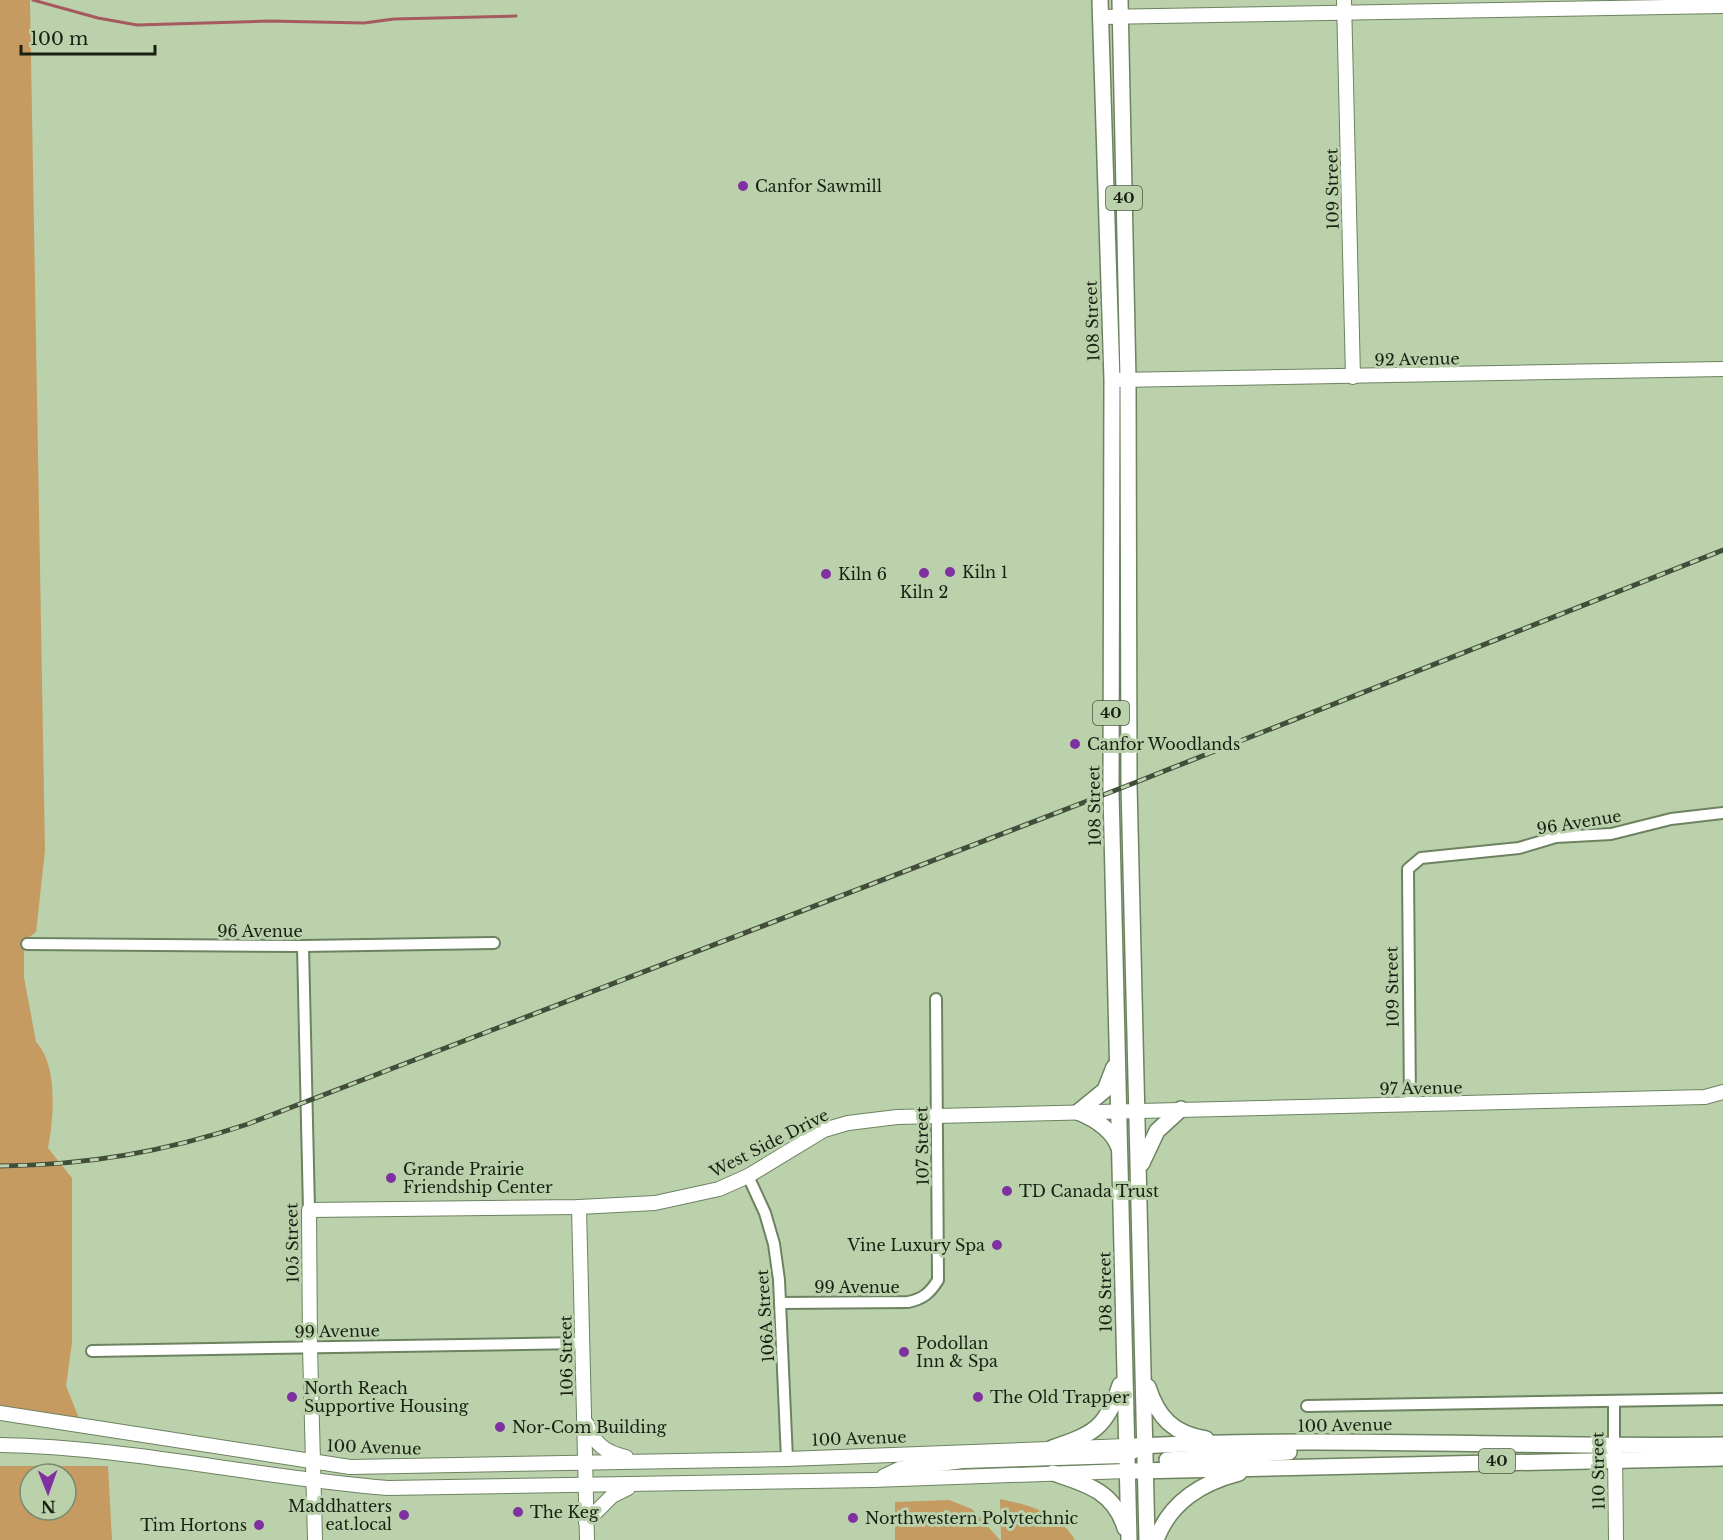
<svg xmlns="http://www.w3.org/2000/svg" width="1723" height="1540" font-family="'Libre Baskerville',serif">
<style>
.green{fill:#c59b62;fill-rule:evenodd}
.lines{fill:none;stroke-linecap:round;stroke-linejoin:round}
.stream{stroke:#a55a5f;stroke-width:3}
.street-casing{stroke:#6d8360;stroke-width:14}
.secondary-casing{stroke:#6d8360;stroke-width:16}
.primary-casing{stroke:#6d8360;stroke-width:18}
.street{stroke:#fff;stroke-width:10}
.secondary{stroke:#fff;stroke-width:14}
.primary{stroke:#fff;stroke-width:15}
.rail-casing{stroke:#424e3a;stroke-width:5}
.rail{stroke:#bad1ac;stroke-width:3;stroke-dasharray:9;stroke-linecap:butt}
.poi-dot{fill:#8031a1;stroke:#bad1ac;stroke-width:2}
.labels{text-anchor:middle;stroke-width:6;stroke-linejoin:round;paint-order:stroke}
.shield{fill:#bad1ac;stroke:#495540;stroke-width:1.5}
.shield-label{font-size:15px;font-weight:bold;fill:#182012}
.poi-label{font-size:16px;fill:#182012;stroke:#bad1ac;text-anchor:start}
.street-label{font-size:16px;fill:#182012;stroke:#bad1ac}
</style>
<rect width="100%" height="100%" fill="#bad1ac"/>
<g class="green">
<path d="M 0,0 L 30,0 L 45,851 L 36,932 L 24,941 L 24,977 L 36,1042 C 58,1065 54,1118 48,1148 L 72,1178 L 72,1343 L 66,1386 L 79,1418 L 0,1410 Z"/>
<path d="M 0,1466 L 108,1466 L 112,1540 L 0,1540 ZM 30,1474 L 66,1474 L 66,1510 L 30,1510 Z"/>
<path d="M 1000,1499 C 1029,1505 1059,1513 1075,1540 L 1001,1540 Z"/>
<path d="M 949,1500 L 972,1509 L 1000,1540 L 895,1540 L 895,1502 Z"/>
</g>
<g class="lines">
<path class="stream" d="M 33,0 L 98,18 L 137,25 L 269,21 L 364,23 L 394,19 L 516,16"/>
<g class="street-casing">
<g id="street">
<path d="M 27,944 L 303,946 L 494,943"/>
<path d="M 303,946 L 309,1210"/>
<path d="M 1410,1105 L 1408,869 L 1421,858 L 1519,848 L 1556,837 L 1611,834 L 1671,819 L 1723,813"/>
<path d="M 748,1176 L 765,1213 L 774,1244 L 779,1280 L 787,1459"/>
<path d="M 780,1303 L 908,1302 C 923,1299 930,1293 938,1280 L 936,999"/>
<path d="M 92,1351 L 582,1343"/>
<path d="M 1614,1402 L 1614,1446"/>
<path d="M 1307,1406 L 1723,1399"/>
</g>
</g>
<g class="secondary-casing">
<g id="secondary">
<path d="M 1344,0 L 1353,377"/>
<path d="M 1101,17 L 1723,6"/>
<path d="M 1117,380 L 1723,369"/>
<path d="M 579,1207 L 587,1540"/>
<path d="M 0,1413 L 350,1467 L 787,1459 L 1126,1446"/>
<path d="M 587,1424 C 594,1444 606,1453 626,1457"/>
<path d="M 0,1445 C 130,1447 258,1478 388,1488 L 873,1480 L 1127,1471"/>
<path d="M 1615,1451 L 1616,1540"/>
<path d="M 884,1476 L 899,1469 L 963,1461 L 1122,1456 L 1134,1451"/>
<path d="M 586,1522 L 612,1496 L 628,1488"/>
<path d="M 315,1540 L 310,1347 L 309,1210 L 579,1207 L 655,1203 L 719,1189 L 748,1176 L 824,1130 L 848,1123 L 897,1117 L 1705,1097 L 1723,1092"/>
</g>
</g>
<g class="primary-casing">
<g id="primary">
<path d="M 1100,0 L 1112,380 L 1111,792 L 1129,1540"/>
<path d="M 1120,0 L 1128,380 L 1129,785 L 1147,1540"/>
<path d="M 1078,1112 L 1105,1090 L 1114,1067"/>
<path d="M 1078,1112 C 1095,1119 1113,1130 1119,1148"/>
<path d="M 1142,1163 L 1157,1131 L 1181,1109"/>
<path d="M 1148,1387 C 1158,1418 1174,1434 1206,1439"/>
<path d="M 1135,1446 C 1331,1436 1527,1448 1723,1445"/>
<path d="M 1052,1448 C 1093,1434 1106,1429 1120,1385"/>
<path d="M 1167,1460 L 1289,1452"/>
<path d="M 1135,1471 L 1723,1458"/>
<path d="M 1053,1473 C 1086,1484 1114,1491 1125,1528"/>
<path d="M 1156,1540 C 1170,1502 1201,1483 1239,1473"/>
</g>
</g>
<use href="#street" class="street"/>
<use href="#secondary" class="secondary"/>
<use href="#primary" class="primary"/>
<g class="rail-casing">
<path id="rail" d="M 0,1166 C 88,1165 164,1152 248,1124 L 1129,785 L 1723,550"/>
</g>
<use href="#rail" class="rail"/>
</g>
<g class="poi-dot">
<circle cx="743" cy="186" r="6"/>
<circle cx="950" cy="572" r="6"/>
<circle cx="924" cy="573" r="6"/>
<circle cx="826" cy="574" r="6"/>
<circle cx="1075" cy="744" r="6"/>
<circle cx="391" cy="1178" r="6"/>
<circle cx="1007" cy="1191" r="6"/>
<circle cx="997" cy="1245" r="6"/>
<circle cx="904" cy="1352" r="6"/>
<circle cx="292" cy="1397" r="6"/>
<circle cx="978" cy="1397" r="6"/>
<circle cx="500" cy="1427" r="6"/>
<circle cx="518" cy="1512" r="6"/>
<circle cx="404" cy="1515" r="6"/>
<circle cx="853" cy="1518" r="6"/>
<circle cx="259" cy="1525" r="6"/>
</g>
<g class="labels">
<g class="shield">
<rect x="1106" y="186" width="36" height="24" rx="4.5"/>
<rect x="1093" y="701" width="36" height="24" rx="4.5"/>
<rect x="1479" y="1449" width="36" height="24" rx="4.5"/>
</g>
<g class="shield-label">
<text x="1124" y="203">40</text>
<text x="1111" y="718">40</text>
<text x="1497" y="1466">40</text>
</g>
<g class="poi-label">
<text x="755" y="192">Canfor Sawmill</text>
<text x="962" y="578">Kiln 1</text>
<text x="838" y="580">Kiln 6</text>
<text x="924" y="598" text-anchor="middle">Kiln 2</text>
<text x="1087" y="750">Canfor Woodlands</text>
<text x="403" y="1175">Grande Prairie<tspan x="403" dy="18">Friendship Center</tspan></text>
<text x="1019" y="1197">TD Canada Trust</text>
<text x="985" y="1251" text-anchor="end">Vine Luxury Spa</text>
<text x="916" y="1349">Podollan<tspan x="916" dy="18">Inn &amp; Spa</tspan></text>
<text x="304" y="1394">North Reach<tspan x="304" dy="18">Supportive Housing</tspan></text>
<text x="990" y="1403">The Old Trapper</text>
<text x="512" y="1433">Nor-Com Building</text>
<text x="392" y="1512" text-anchor="end">Maddhatters<tspan x="392" dy="18">eat.local</tspan></text>
<text x="530" y="1518">The Keg</text>
<text x="865" y="1524">Northwestern Polytechnic</text>
<text x="247" y="1531" text-anchor="end">Tim Hortons</text>
</g>
<g class="street-label">
<text transform="translate(1332 189) rotate(-91)" y="6">109 Street</text>
<text transform="translate(1092 321) rotate(-92)" y="6">108 Street</text>
<text transform="translate(1417 359) rotate(-1)" y="6">92 Avenue</text>
<text transform="translate(1094 806) rotate(-91)" y="6">108 Street</text>
<text transform="translate(1579 822) rotate(-9)" y="6">96 Avenue</text>
<text x="260" y="937">96 Avenue</text>
<text transform="translate(1392 987) rotate(-91)" y="6">109 Street</text>
<text transform="translate(1421 1088) rotate(-1)" y="6">97 Avenue</text>
<text transform="translate(769 1143) rotate(-27)" y="6">West Side Drive</text>
<text transform="translate(922 1146) rotate(-91)" y="6">107 Street</text>
<text transform="translate(292 1243) rotate(-91)" y="6">105 Street</text>
<text x="857" y="1293">99 Avenue</text>
<text transform="translate(1105 1292) rotate(-91)" y="6">108 Street</text>
<text transform="translate(765 1316) rotate(-94)" y="6">106A Street</text>
<text transform="translate(337 1331) rotate(-1)" y="6">99 Avenue</text>
<text transform="translate(566 1356) rotate(-91)" y="6">106 Street</text>
<text transform="translate(1345 1425) rotate(-1)" y="6">100 Avenue</text>
<text transform="translate(859 1438) rotate(-2)" y="6">100 Avenue</text>
<text transform="translate(374 1447) rotate(2)" y="6">100 Avenue</text>
<text transform="translate(1598 1471) rotate(-91)" y="6">110 Street</text>
</g>
</g>
<g transform="translate(48 1492) rotate(179)"><circle r="28" fill="#bad1ac" stroke="#798a6e" stroke-width="1.5"/>
<path d="M0-4.5L10 22L0 15L-10 22Z" fill="#8031a1"/>
<text y="-9" font-size="16" font-weight="bold" text-anchor="middle" fill="#182012">N</text>
</g>
<path d="M21 45v9h134v-9" fill="none" stroke="#182012" stroke-width="3"/>
<text x="30" y="45" font-size="18" fill="#182012" stroke="#bad1ac" stroke-width="4.5" paint-order="stroke">100 m</text>
</svg>
